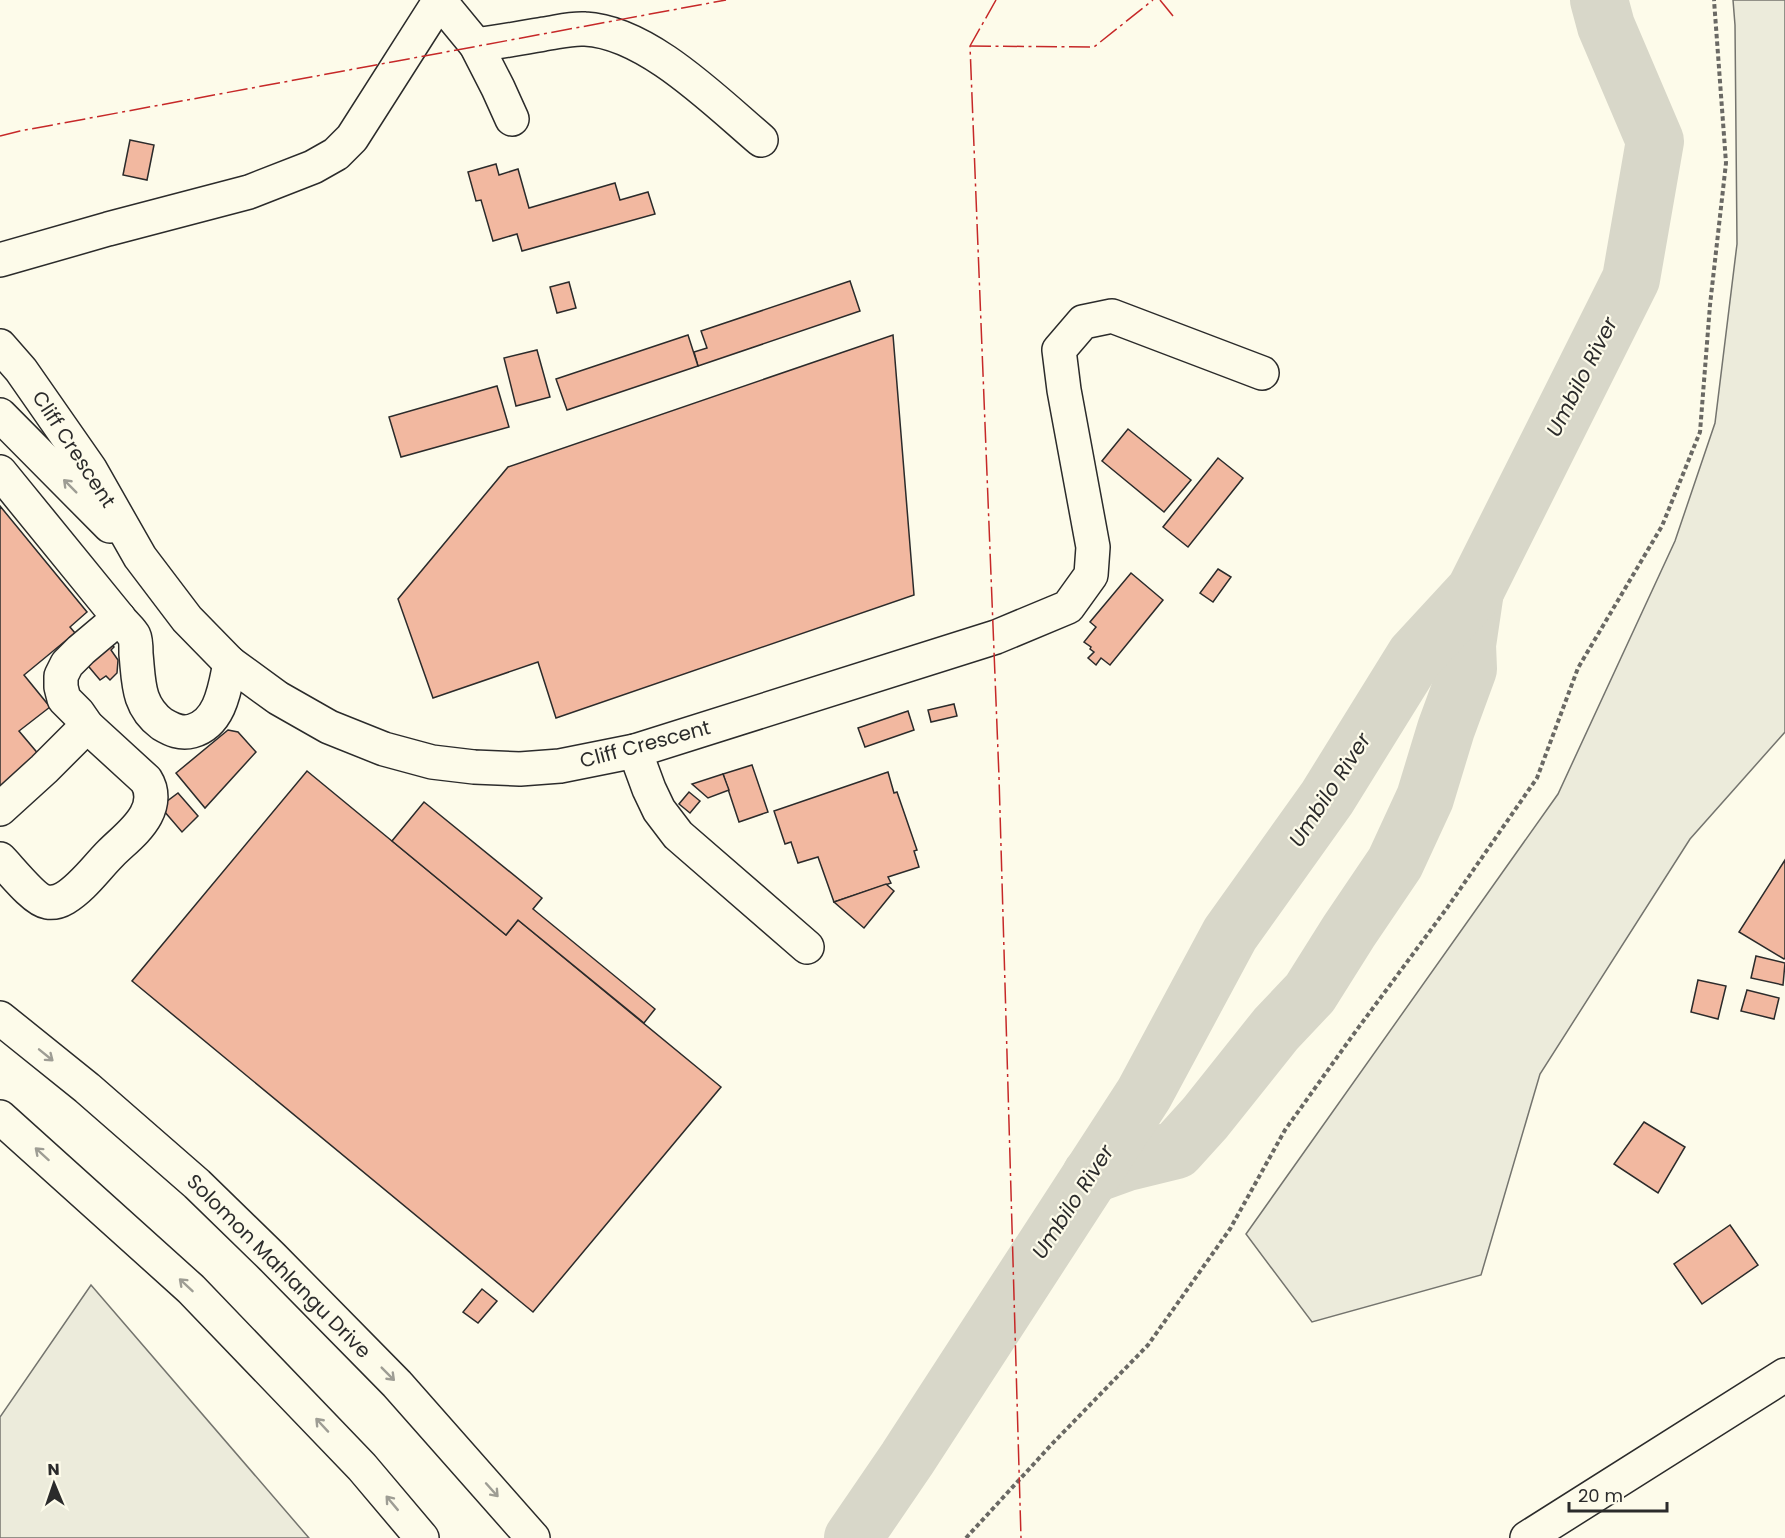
<svg xmlns="http://www.w3.org/2000/svg" width="1785" height="1538" font-family="Poppins,sans-serif">
<style>
.green{fill:#ecebdb;stroke:#74746e;stroke-width:1.5}
.lines{fill:none;stroke-linecap:round;stroke-linejoin:round}
.river{stroke:#d8d7c9;stroke-width:58}
.building{fill:#f2b8a0;stroke:#2b2b2b;stroke-width:1.5}
.minor-casing{stroke:#2b2b2b;stroke-width:36}
.highway-casing{stroke:#2b2b2b;stroke-width:36}
.path{stroke:#6a6964;stroke-width:4;stroke-dasharray:4.5 3;stroke-linecap:butt}
.minor{stroke:#fdfbea;stroke-width:33}
.highway{stroke:#fdfbea;stroke-width:33}
.power{stroke:#c62828;stroke-width:1.5;stroke-dasharray:21 4.5 3 4.5;stroke-linecap:butt}
.oneway{stroke:#9e9d94}
.labels{text-anchor:middle;stroke-width:4.5;stroke-linejoin:round;paint-order:stroke}
.street-label{font-size:20px;fill:#2b2b2b;stroke:#fdfbea}
.water-label{font-size:21px;font-style:italic;fill:#2b2b2b;stroke:#fdfbea}
</style>
<rect width="100%" height="100%" fill="#fdfbea"/>
<g class="green">
<path d="M 1733,0 L 1785,0 L 1785,732 L 1690,839 L 1540,1074 L 1481,1275 L 1312,1322 L 1246,1234 L 1558,794 L 1675,541 L 1715,423 L 1737,244 L 1735,25 Z"/>
<path d="M 91,1285 L 309,1538 L 0,1538 L 0,1417 Z"/>
</g>
<g class="lines">
<g class="river">
<path d="M 1091,1175 L 1127,1162 L 1176,1150 L 1205,1118 L 1276,1029 L 1310,993 L 1349,931 L 1395,863 L 1425,798 L 1446,729 L 1468,669 L 1467,645 L 1475,591"/>
<path d="M 853,1538 L 907,1459 L 1144,1094 L 1230,934 L 1327,798 L 1415,656 L 1475,591 L 1631,279 L 1655,141 L 1606,26 L 1599,0"/>
</g>
</g>
<g class="building">
<path d="M 130,140 L 154,145 L 147,180 L 123,175 Z"/>
<path d="M 496,164 L 499,175 L 518,169 L 529,208 L 615,183 L 620,200 L 648,192 L 655,214 L 522,251 L 517,234 L 493,241 L 481,200 L 476,201 L 468,172 Z"/>
<path d="M 850,281 L 860,311 L 698,366 L 694,352 L 707,348 L 701,331 Z"/>
<path d="M 569,282 L 576,308 L 557,313 L 550,287 Z"/>
<path d="M 688,335 L 698,366 L 567,410 L 556,379 Z"/>
<path d="M 893,335 L 914,595 L 556,718 L 538,662 L 433,698 L 398,599 L 508,467 Z"/>
<path d="M 537,350 L 550,397 L 516,406 L 504,358 Z"/>
<path d="M 497,386 L 509,427 L 401,457 L 389,417 Z"/>
<path d="M 1128,429 L 1191,480 L 1164,512 L 1102,461 Z"/>
<path d="M 1218,458 L 1243,478 L 1188,547 L 1163,527 Z"/>
<path d="M 0,506 L 87,612 L 70,627 L 75,633 L 24,675 L 50,707 L 19,731 L 40,756 L 0,789 Z"/>
<path d="M 1218,569 L 1231,577 L 1213,602 L 1200,593 Z"/>
<path d="M 1131,573 L 1163,600 L 1110,665 L 1101,658 L 1096,665 L 1088,658 L 1094,652 L 1090,649 L 1091,647 L 1084,642 L 1096,627 L 1090,622 Z"/>
<path d="M 109,641 L 114,647 L 111,650 L 118,660 L 117,673 L 110,680 L 106,676 L 100,680 L 84,661 Z"/>
<path d="M 954,704 L 957,716 L 931,722 L 928,710 Z"/>
<path d="M 908,711 L 914,730 L 865,747 L 858,728 Z"/>
<path d="M 228,730 L 238,732 L 256,752 L 205,808 L 176,773 Z"/>
<path d="M 752,765 L 768,812 L 739,822 L 723,774 Z"/>
<path d="M 307,771 L 506,935 L 518,920 L 721,1087 L 533,1312 L 132,981 Z"/>
<path d="M 888,772 L 894,793 L 897,792 L 917,850 L 914,851 L 919,867 L 888,877 L 891,883 L 834,902 L 818,857 L 798,863 L 791,842 L 785,844 L 774,811 Z"/>
<path d="M 723,774 L 729,790 L 708,798 L 692,784 Z"/>
<path d="M 689,792 L 700,801 L 690,813 L 679,804 Z"/>
<path d="M 178,793 L 198,816 L 182,832 L 164,811 L 166,802 Z"/>
<path d="M 424,802 L 542,898 L 533,909 L 655,1009 L 644,1023 L 518,920 L 506,935 L 392,841 Z"/>
<path d="M 1785,860 L 1785,958 L 1784,959 L 1739,932 Z"/>
<path d="M 886,884 L 894,891 L 864,928 L 834,902 Z"/>
<path d="M 1756,956 L 1785,963 L 1783,985 L 1751,978 Z"/>
<path d="M 1698,980 L 1726,986 L 1718,1019 L 1691,1012 Z"/>
<path d="M 1747,990 L 1779,998 L 1774,1019 L 1741,1011 Z"/>
<path d="M 1644,1122 L 1685,1147 L 1658,1193 L 1614,1164 Z"/>
<path d="M 1730,1225 L 1758,1265 L 1702,1304 L 1674,1264 Z"/>
<path d="M 482,1289 L 497,1301 L 478,1323 L 463,1312 Z"/>
</g>
<g class="lines">
<g class="minor-casing">
<g id="minor">
<path d="M 439,0 L 476,45 L 498,88 L 512,119"/>
<path d="M 476,45 C 499,42 521,38 544,34 C 558,32 571,28 585,29 C 647,32 715,101 761,140"/>
<path d="M 0,260 L 108,229 L 249,192 L 313,167 L 336,154 L 352,138 L 440,0"/>
<path d="M 0,346 L 21,370 L 90,469 L 140,557 L 187,619 L 230,663 L 278,698 L 329,727 L 384,749 L 432,762 L 474,767 L 520,769 L 560,766 L 635,751 L 996,637 L 1068,607 L 1091,575 L 1093,547 L 1064,390 L 1059,350 L 1083,322 L 1112,316 L 1262,373"/>
<path d="M 0,415 L 110,526"/>
<path d="M 0,472 L 119,618"/>
<path d="M 635,751 L 649,789 L 659,810 L 678,835 L 807,947"/>
<path d="M 0,809 L 44,769 L 87,726"/>
<path d="M 0,859 C 10,869 34,900 47,902 C 53,903 60,901 65,898 C 83,887 96,868 111,853 C 123,841 138,830 146,815 C 152,804 153,791 146,780 L 87,726 L 78,713 L 64,699 L 61,687 L 61,676 L 67,664 L 81,650 L 119,618 C 123,624 131,630 134,636 C 136,640 136,649 136,654 C 139,682 137,705 162,724 C 172,730 181,734 192,731 C 221,723 225,687 230,663"/>
<path d="M 1527,1538 L 1785,1375"/>
</g>
</g>
<g class="highway-casing">
<g id="highway">
<path d="M 0,1018 L 87,1088 L 197,1184 L 272,1257 L 397,1384 L 533,1538"/>
<path d="M 0,1117 L 191,1289 L 362,1467 L 422,1538"/>
</g>
</g>
<path class="path" d="M 966,1538 L 1052,1444 L 1148,1345 L 1230,1229 L 1285,1130 L 1353,1035 L 1447,908 L 1537,778 L 1578,668 L 1662,526 L 1700,432 L 1710,305 L 1726,163 L 1714,0"/>
<use href="#minor" class="minor"/>
<use href="#highway" class="highway"/>
<g class="power">
<path d="M 996,0 L 970,46 L 999,777 L 1021,1538"/>
<path d="M 1160,0 L 1173,16"/>
<path d="M 970,46 L 1094,47 L 1153,0"/>
<path d="M 0,136 L 20,131 L 726,0"/>
</g>
</g>
<defs><path id="oneway-shaft" d="M-6 0H5M1.5-3L5.5 0L1.5 3" fill="none" stroke-width="1.6" stroke-linecap="round" stroke-linejoin="round" transform="scale(1.5)"/></defs>
<g class="oneway">
<use href="#oneway-shaft" transform="translate(70 486) rotate(-135)"/>
<use href="#oneway-shaft" transform="translate(46 1055) rotate(39)"/>
<use href="#oneway-shaft" transform="translate(42 1154) rotate(-138)"/>
<use href="#oneway-shaft" transform="translate(186 1285) rotate(-137)"/>
<use href="#oneway-shaft" transform="translate(388 1374) rotate(45)"/>
<use href="#oneway-shaft" transform="translate(322 1425) rotate(-133)"/>
<use href="#oneway-shaft" transform="translate(492 1490) rotate(48)"/>
<use href="#oneway-shaft" transform="translate(392 1503) rotate(-130)"/>
</g>
<g class="labels">
<g class="street-label">
<text transform="translate(74 449) rotate(57)" y="7">Cliff Crescent</text>
<text transform="translate(645 744) rotate(-15)" y="7">Cliff Crescent</text>
<text transform="translate(279 1266) rotate(45)" y="7">Solomon Mahlangu Drive</text>
</g>
<g class="water-label">
<text transform="translate(1582 377) rotate(-63)" y="7">Umbilo River</text>
<text transform="translate(1330 790) rotate(-57)" y="7">Umbilo River</text>
<text transform="translate(1073 1202) rotate(-57)" y="7">Umbilo River</text>
</g>
</g>
<g transform="translate(54 1484) rotate(358)" stroke="#fdfbea" stroke-width="4.5" paint-order="stroke">
<path d="M0-4.5L10 22L0 15L-10 22Z" fill="#2b2b2b"/>
<text y="-9" font-size="16" font-weight="bold" text-anchor="middle" fill="#2b2b2b">N</text>
</g>
<path d="M1569 1502v9h98v-9" fill="none" stroke="#2b2b2b" stroke-width="3"/>
<text x="1578" y="1502" font-size="18" fill="#2b2b2b" stroke="#fdfbea" stroke-width="4.5" paint-order="stroke">20 m</text>
</svg>
